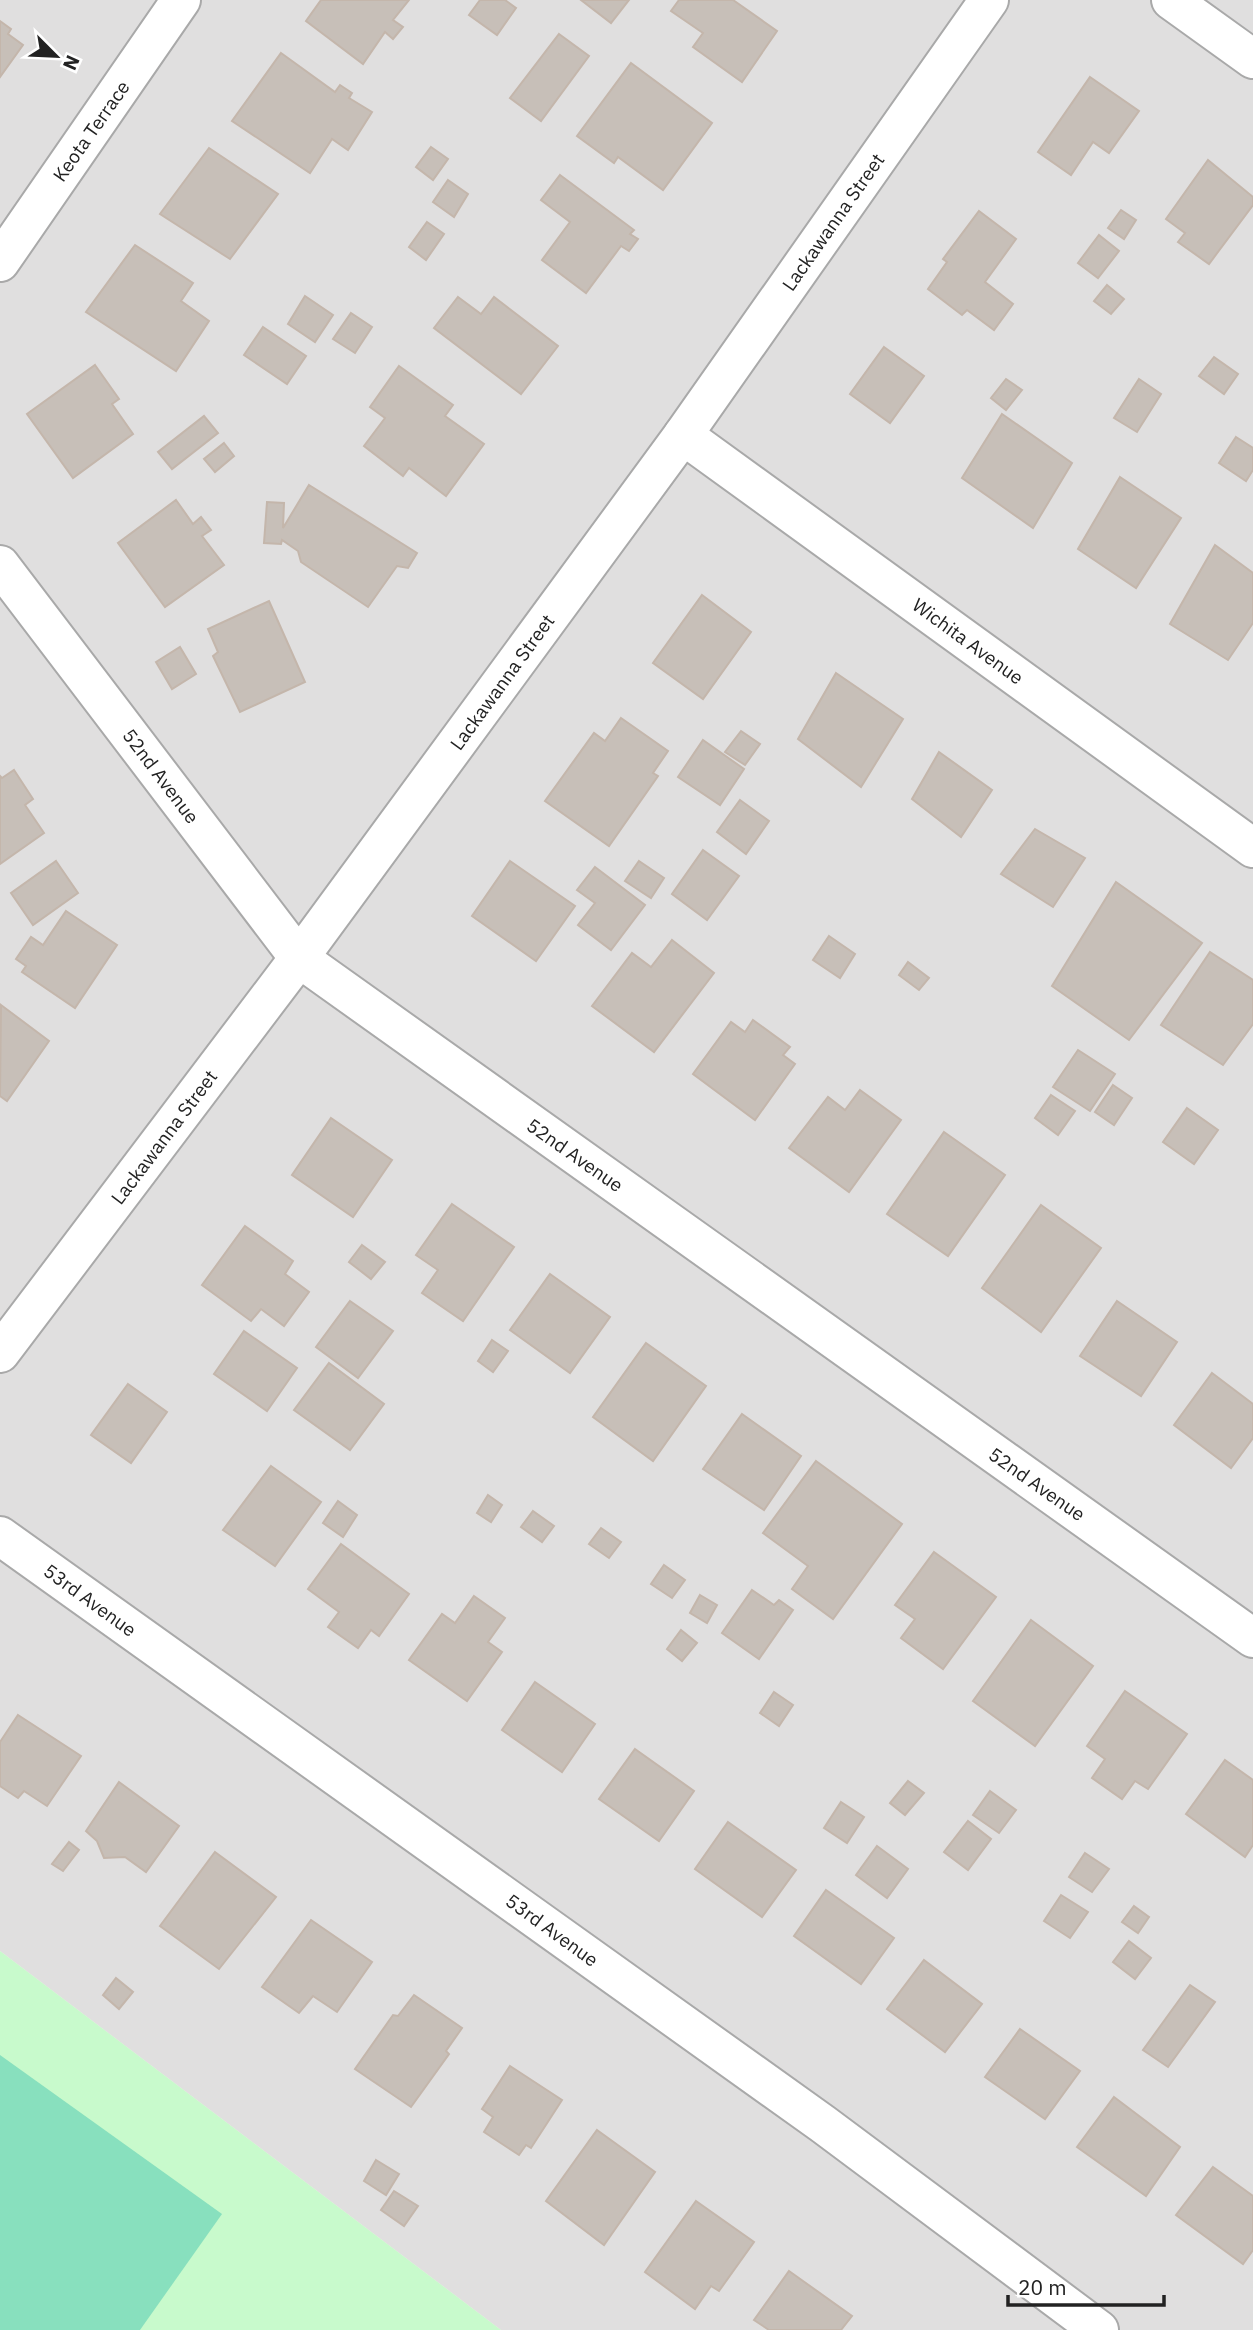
<svg xmlns="http://www.w3.org/2000/svg" width="1253" height="2330" font-family="'IBM Plex Sans',sans-serif">
<style>
.residential{fill:#e0dfdf}
.park{fill:#c8facc}
.pitch{fill:#88e0be}
.building{fill:#c7bfb8;stroke:#c4b6ab;stroke-width:2}
.lines{fill:none;stroke-linecap:round;stroke-linejoin:round}
.street-casing{stroke:#a9a9a9;stroke-width:42}
.street{stroke:#fff;stroke-width:38}
.labels{text-anchor:middle;stroke-width:5;stroke-linejoin:round;paint-order:stroke}
.street-label{font-size:19px;fill:#222;stroke:#fff}
</style>
<rect width="100%" height="100%" fill="#f2efe9"/>
<path class="residential" d="M 0,0 L 1253,0 L 1253,2330 L 501,2330 L 0,1951 Z"/>
<path class="park" d="M 0,1951 L 501,2330 L 0,2330 Z"/>
<path class="pitch" d="M 0,2055 L 222,2214 L 140,2330 L 0,2330 Z"/>
<g class="building">
<path d="M 321,0 L 409,0 L 393,20 L 403,27 L 393,39 L 385,32 L 363,64 L 306,21 Z"/>
<path d="M 480,0 L 505,0 L 516,8 L 497,35 L 469,15 Z"/>
<path d="M 581,0 L 629,0 L 611,23 Z"/>
<path d="M 679,0 L 733,0 L 777,31 L 742,82 L 693,47 L 703,33 L 671,11 Z"/>
<path d="M 0,21 L 11,29 L 8,34 L 23,45 L 0,77 Z"/>
<path d="M 559,34 L 589,56 L 541,121 L 510,98 Z"/>
<path d="M 281,53 L 335,92 L 340,85 L 352,93 L 349,98 L 372,112 L 348,150 L 332,139 L 310,173 L 232,121 Z"/>
<path d="M 631,63 L 712,123 L 663,190 L 618,157 L 614,163 L 577,136 Z"/>
<path d="M 1090,77 L 1139,111 L 1109,153 L 1093,142 L 1071,175 L 1038,152 Z"/>
<path d="M 431,147 L 448,159 L 433,180 L 416,167 Z"/>
<path d="M 209,148 L 278,194 L 230,259 L 160,214 Z"/>
<path d="M 1208,160 L 1253,197 L 1253,205 L 1209,264 L 1178,242 L 1185,233 L 1166,219 Z"/>
<path d="M 560,175 L 634,230 L 630,234 L 638,239 L 629,251 L 621,246 L 586,293 L 542,260 L 570,222 L 541,200 Z"/>
<path d="M 448,180 L 468,194 L 454,217 L 433,202 Z"/>
<path d="M 1121,210 L 1136,220 L 1124,239 L 1108,228 Z"/>
<path d="M 979,211 L 1016,239 L 985,282 L 1013,304 L 994,330 L 967,310 L 962,315 L 928,289 L 947,262 L 943,259 Z"/>
<path d="M 427,222 L 444,234 L 426,260 L 409,247 Z"/>
<path d="M 1099,235 L 1119,251 L 1098,278 L 1078,263 Z"/>
<path d="M 135,245 L 193,283 L 181,301 L 209,321 L 176,371 L 86,312 Z"/>
<path d="M 1107,285 L 1124,299 L 1111,314 L 1094,301 Z"/>
<path d="M 305,296 L 333,315 L 315,342 L 288,324 Z"/>
<path d="M 458,297 L 481,314 L 494,297 L 558,346 L 521,394 L 434,328 Z"/>
<path d="M 351,313 L 372,327 L 355,353 L 333,339 Z"/>
<path d="M 263,327 L 306,356 L 287,384 L 244,355 Z"/>
<path d="M 884,347 L 924,376 L 890,423 L 850,394 Z"/>
<path d="M 1214,357 L 1238,374 L 1224,394 L 1199,376 Z"/>
<path d="M 95,365 L 119,399 L 112,404 L 133,434 L 73,478 L 27,414 Z"/>
<path d="M 399,366 L 453,405 L 445,416 L 484,444 L 446,496 L 409,468 L 403,476 L 364,446 L 385,418 L 370,407 Z"/>
<path d="M 1006,379 L 1022,390 L 1006,410 L 991,398 Z"/>
<path d="M 1139,379 L 1161,394 L 1137,432 L 1114,418 Z"/>
<path d="M 1002,414 L 1072,463 L 1033,528 L 962,478 Z"/>
<path d="M 204,416 L 218,433 L 172,469 L 158,452 Z"/>
<path d="M 1236,437 L 1253,448 L 1253,470 L 1246,481 L 1219,463 Z"/>
<path d="M 224,443 L 234,456 L 215,472 L 204,459 Z"/>
<path d="M 1120,477 L 1181,518 L 1136,588 L 1078,549 Z"/>
<path d="M 309,485 L 417,553 L 408,568 L 397,566 L 368,607 L 301,562 L 298,551 L 282,540 L 281,544 L 264,543 L 267,502 L 284,503 L 283,528 Z"/>
<path d="M 176,500 L 193,524 L 201,517 L 211,530 L 202,536 L 224,565 L 165,607 L 118,543 Z"/>
<path d="M 1215,545 L 1253,573 L 1253,623 L 1228,660 L 1170,624 Z"/>
<path d="M 702,595 L 751,632 L 703,699 L 653,663 Z"/>
<path d="M 269,601 L 305,682 L 240,712 L 213,656 L 218,652 L 208,629 Z"/>
<path d="M 180,647 L 196,674 L 172,689 L 156,662 Z"/>
<path d="M 836,673 L 903,719 L 861,787 L 798,739 Z"/>
<path d="M 621,718 L 668,751 L 653,773 L 658,776 L 609,846 L 545,801 L 594,733 L 605,741 Z"/>
<path d="M 741,731 L 760,744 L 745,765 L 725,752 Z"/>
<path d="M 703,740 L 744,769 L 720,805 L 678,777 Z"/>
<path d="M 939,752 L 992,790 L 961,837 L 912,799 Z"/>
<path d="M 14,770 L 33,799 L 25,805 L 44,833 L 0,864 L 0,776 L 2,778 Z"/>
<path d="M 740,800 L 769,821 L 746,854 L 717,832 Z"/>
<path d="M 1035,829 L 1085,858 L 1053,907 L 1001,874 Z"/>
<path d="M 703,850 L 739,876 L 707,920 L 672,894 Z"/>
<path d="M 56,861 L 78,893 L 33,925 L 11,893 Z"/>
<path d="M 510,861 L 575,906 L 536,961 L 472,916 Z"/>
<path d="M 639,861 L 664,878 L 651,898 L 625,881 Z"/>
<path d="M 595,867 L 645,905 L 611,950 L 578,925 L 595,903 L 577,890 Z"/>
<path d="M 1116,882 L 1202,943 L 1129,1040 L 1052,986 Z"/>
<path d="M 66,911 L 117,945 L 75,1008 L 22,972 L 26,966 L 16,959 L 31,937 L 43,945 Z"/>
<path d="M 829,936 L 855,954 L 840,978 L 813,960 Z"/>
<path d="M 672,940 L 714,973 L 654,1052 L 592,1006 L 632,953 L 651,967 Z"/>
<path d="M 1210,952 L 1253,980 L 1253,1024 L 1223,1065 L 1161,1025 Z"/>
<path d="M 908,962 L 929,978 L 919,990 L 899,975 Z"/>
<path d="M 1,1005 L 49,1041 L 7,1101 L 0,1096 Z"/>
<path d="M 753,1020 L 790,1047 L 783,1055 L 795,1064 L 755,1120 L 693,1074 L 731,1022 L 745,1032 Z"/>
<path d="M 1078,1050 L 1115,1074 L 1090,1111 L 1053,1087 Z"/>
<path d="M 1113,1085 L 1132,1098 L 1114,1125 L 1095,1112 Z"/>
<path d="M 860,1090 L 901,1120 L 849,1192 L 789,1148 L 828,1097 L 845,1110 Z"/>
<path d="M 1051,1095 L 1075,1111 L 1058,1135 L 1035,1118 Z"/>
<path d="M 1187,1108 L 1218,1130 L 1194,1164 L 1163,1142 Z"/>
<path d="M 331,1118 L 392,1160 L 353,1217 L 292,1175 Z"/>
<path d="M 944,1132 L 1005,1175 L 948,1256 L 887,1214 Z"/>
<path d="M 452,1204 L 514,1247 L 463,1321 L 422,1293 L 438,1270 L 416,1255 Z"/>
<path d="M 1041,1205 L 1101,1248 L 1041,1332 L 982,1288 Z"/>
<path d="M 245,1226 L 293,1261 L 285,1274 L 309,1292 L 284,1326 L 261,1309 L 251,1321 L 202,1285 Z"/>
<path d="M 362,1245 L 385,1262 L 371,1279 L 349,1262 Z"/>
<path d="M 550,1274 L 610,1317 L 570,1373 L 510,1330 Z"/>
<path d="M 350,1301 L 393,1331 L 358,1378 L 316,1347 Z"/>
<path d="M 1117,1301 L 1177,1342 L 1141,1396 L 1080,1356 Z"/>
<path d="M 244,1331 L 297,1368 L 267,1411 L 214,1374 Z"/>
<path d="M 492,1340 L 508,1351 L 493,1372 L 478,1361 Z"/>
<path d="M 646,1343 L 706,1386 L 653,1461 L 593,1417 Z"/>
<path d="M 329,1363 L 384,1404 L 350,1450 L 294,1410 Z"/>
<path d="M 1212,1373 L 1253,1404 L 1253,1438 L 1231,1468 L 1174,1425 Z"/>
<path d="M 128,1384 L 167,1412 L 131,1463 L 91,1435 Z"/>
<path d="M 742,1414 L 801,1456 L 764,1510 L 703,1469 Z"/>
<path d="M 816,1461 L 902,1524 L 833,1619 L 792,1589 L 808,1566 L 763,1533 Z"/>
<path d="M 271,1466 L 321,1502 L 275,1566 L 223,1530 Z"/>
<path d="M 488,1495 L 502,1505 L 491,1522 L 477,1513 Z"/>
<path d="M 338,1501 L 357,1515 L 343,1537 L 323,1523 Z"/>
<path d="M 533,1511 L 554,1526 L 542,1542 L 521,1527 Z"/>
<path d="M 601,1528 L 621,1542 L 609,1558 L 589,1544 Z"/>
<path d="M 341,1544 L 409,1594 L 379,1636 L 371,1630 L 358,1648 L 328,1627 L 339,1612 L 308,1589 Z"/>
<path d="M 934,1552 L 996,1597 L 943,1669 L 901,1638 L 915,1619 L 895,1605 Z"/>
<path d="M 664,1565 L 685,1580 L 672,1598 L 651,1584 Z"/>
<path d="M 752,1590 L 774,1605 L 779,1600 L 793,1610 L 759,1659 L 722,1633 Z"/>
<path d="M 700,1595 L 717,1605 L 707,1623 L 690,1613 Z"/>
<path d="M 474,1596 L 505,1618 L 488,1642 L 502,1652 L 467,1701 L 409,1660 L 442,1614 L 455,1623 Z"/>
<path d="M 1031,1620 L 1093,1666 L 1035,1746 L 973,1701 Z"/>
<path d="M 681,1630 L 697,1643 L 682,1661 L 667,1649 Z"/>
<path d="M 535,1682 L 595,1724 L 562,1772 L 502,1730 Z"/>
<path d="M 1125,1691 L 1187,1734 L 1148,1789 L 1135,1781 L 1122,1799 L 1092,1778 L 1105,1759 L 1087,1746 Z"/>
<path d="M 774,1692 L 793,1705 L 779,1726 L 760,1713 Z"/>
<path d="M 18,1715 L 81,1756 L 47,1806 L 24,1791 L 18,1798 L 0,1786 L 0,1742 Z"/>
<path d="M 635,1749 L 694,1791 L 659,1841 L 599,1799 Z"/>
<path d="M 1225,1760 L 1253,1780 L 1253,1845 L 1245,1857 L 1186,1814 Z"/>
<path d="M 908,1781 L 924,1793 L 905,1815 L 890,1803 Z"/>
<path d="M 119,1782 L 179,1826 L 146,1872 L 125,1857 L 104,1858 L 97,1841 L 86,1831 Z"/>
<path d="M 990,1791 L 1016,1810 L 999,1833 L 973,1815 Z"/>
<path d="M 841,1802 L 864,1817 L 847,1843 L 824,1828 Z"/>
<path d="M 968,1821 L 991,1839 L 968,1870 L 944,1852 Z"/>
<path d="M 728,1822 L 796,1870 L 762,1917 L 695,1869 Z"/>
<path d="M 69,1842 L 79,1850 L 63,1871 L 52,1864 Z"/>
<path d="M 877,1846 L 908,1869 L 887,1898 L 856,1875 Z"/>
<path d="M 215,1852 L 276,1897 L 219,1969 L 160,1926 Z"/>
<path d="M 1085,1853 L 1109,1869 L 1092,1892 L 1069,1877 Z"/>
<path d="M 826,1890 L 894,1938 L 861,1984 L 794,1936 Z"/>
<path d="M 1061,1895 L 1088,1912 L 1070,1938 L 1044,1921 Z"/>
<path d="M 1134,1906 L 1149,1917 L 1138,1933 L 1122,1922 Z"/>
<path d="M 311,1920 L 372,1962 L 337,2012 L 313,1996 L 299,2013 L 262,1987 Z"/>
<path d="M 1129,1941 L 1151,1958 L 1135,1979 L 1113,1962 Z"/>
<path d="M 924,1960 L 982,2004 L 945,2052 L 887,2009 Z"/>
<path d="M 116,1978 L 133,1992 L 119,2009 L 103,1995 Z"/>
<path d="M 1190,1985 L 1215,2002 L 1168,2067 L 1143,2050 Z"/>
<path d="M 414,1995 L 462,2028 L 446,2051 L 449,2054 L 411,2107 L 355,2069 L 393,2015 L 398,2016 Z"/>
<path d="M 1020,2029 L 1080,2071 L 1045,2119 L 985,2077 Z"/>
<path d="M 510,2066 L 562,2100 L 531,2148 L 526,2145 L 519,2155 L 484,2132 L 493,2117 L 482,2109 Z"/>
<path d="M 1114,2097 L 1180,2147 L 1146,2196 L 1077,2147 Z"/>
<path d="M 597,2130 L 655,2172 L 604,2245 L 546,2201 Z"/>
<path d="M 376,2160 L 399,2174 L 386,2195 L 364,2181 Z"/>
<path d="M 1213,2167 L 1253,2196 L 1253,2250 L 1243,2264 L 1176,2215 Z"/>
<path d="M 394,2191 L 418,2206 L 404,2226 L 381,2210 Z"/>
<path d="M 696,2201 L 754,2242 L 719,2291 L 711,2286 L 695,2309 L 645,2272 Z"/>
<path d="M 789,2271 L 852,2316 L 841,2330 L 769,2330 L 754,2320 Z"/>
</g>
<g class="lines">
<g class="street-casing">
<g id="street">
<path d="M 1171,0 L 1253,59"/>
<path d="M 0,262 L 181,0"/>
<path d="M 683,435 L 1253,848"/>
<path d="M 0,565 L 299,958 L 1253,1638"/>
<path d="M 0,1353 L 299,958 L 683,435 L 989,0"/>
<path d="M 0,1536 L 823,2124 L 1099,2330"/>
</g>
</g>
<use href="#street" class="street"/>
</g>
<g class="labels">
<g class="street-label">
<text transform="translate(91 131) rotate(-55)" y="7">Keota Terrace</text>
<text transform="translate(833 222) rotate(-55)" y="7">Lackawanna Street</text>
<text transform="translate(968 641) rotate(36)" y="7">Wichita Avenue</text>
<text transform="translate(502 682) rotate(-54)" y="7">Lackawanna Street</text>
<text transform="translate(161 776) rotate(53)" y="7">52nd Avenue</text>
<text transform="translate(164 1137) rotate(-53)" y="7">Lackawanna Street</text>
<text transform="translate(575 1155) rotate(35)" y="7">52nd Avenue</text>
<text transform="translate(1037 1484) rotate(35)" y="7">52nd Avenue</text>
<text transform="translate(90 1600) rotate(36)" y="7">53rd Avenue</text>
<text transform="translate(552 1930) rotate(36)" y="7">53rd Avenue</text>
</g>
</g>
<g transform="translate(56 56) rotate(114)" stroke="#ffffff" stroke-width="5" paint-order="stroke">
<path d="M0-5L12 26L0 18L-12 26Z" fill="#222222"/>
<text y="-10" font-size="19" font-weight="bold" text-anchor="middle" fill="#222222">N</text>
</g>
<path d="M1008 2295v10h156v-10" fill="none" stroke="#222222" stroke-width="3.5"/>
<text x="1018" y="2295" font-size="21" fill="#222222" stroke="#ffffff" stroke-width="5" paint-order="stroke">20 m</text>
</svg>
